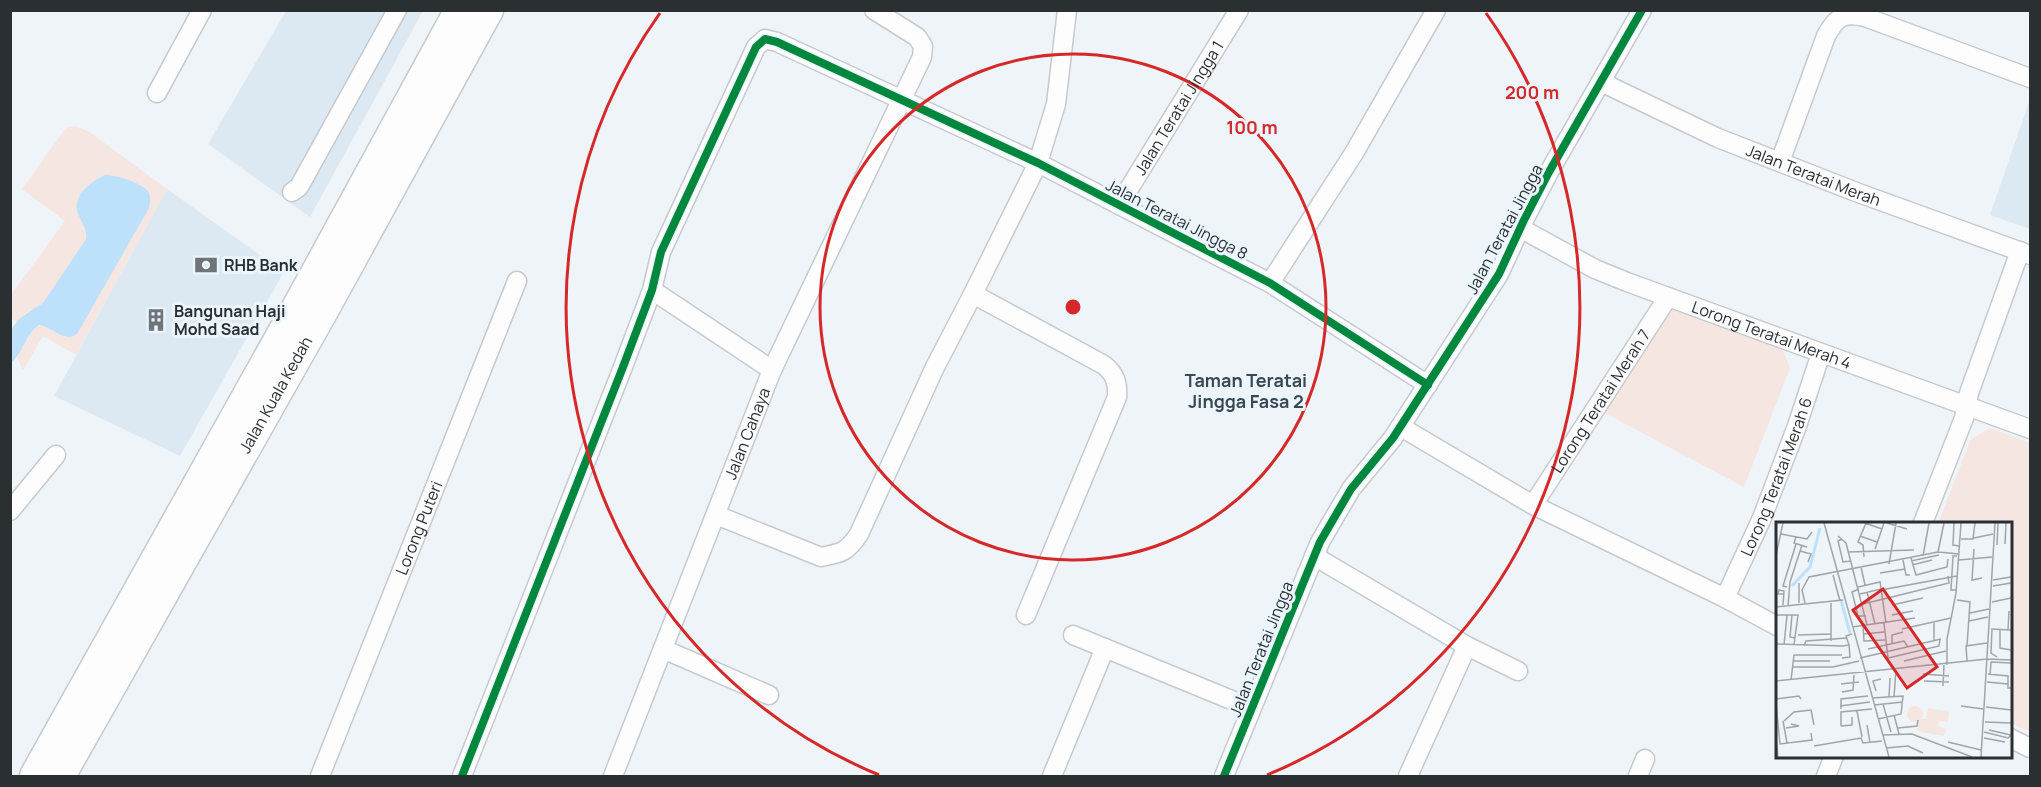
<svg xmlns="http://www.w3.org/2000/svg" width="2041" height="787" font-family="Manrope,sans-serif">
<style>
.built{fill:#dce9f3}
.green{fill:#f5e6e1}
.water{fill:#bde1fb}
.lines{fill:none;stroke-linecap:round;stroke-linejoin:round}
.street-casing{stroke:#c6cace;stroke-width:21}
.primary-casing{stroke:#c6cace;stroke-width:33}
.street{stroke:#fdfdfe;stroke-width:18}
.primary{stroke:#fdfdfe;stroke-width:30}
.cycleway-casing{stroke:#ebf5fd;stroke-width:11}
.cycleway{stroke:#00873e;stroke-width:8}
.ring{fill:none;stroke:#d62828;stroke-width:3}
.labels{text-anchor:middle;stroke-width:6;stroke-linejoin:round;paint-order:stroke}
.street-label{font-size:16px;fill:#2a2f32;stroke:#ebf5fd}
.poi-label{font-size:16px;font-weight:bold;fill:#2a2f32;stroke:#ebf5fd;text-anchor:start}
.neighbourhood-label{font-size:18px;font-weight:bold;fill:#3c474f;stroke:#ebf5fd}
.inset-river{fill:none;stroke:#bde1fb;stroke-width:3}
.inset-road{fill:none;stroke:#a0a5a9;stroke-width:1.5}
.view{fill:#d62828;fill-opacity:0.15;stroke:#d62828;stroke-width:3}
.inset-edge{fill:none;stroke:#2a2f32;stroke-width:3}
.centre{fill:#d62828;stroke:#ebf5fd;stroke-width:3}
.ring-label{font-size:18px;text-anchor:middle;font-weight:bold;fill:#d62828;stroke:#ebf5fd;stroke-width:6;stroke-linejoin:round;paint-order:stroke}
</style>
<rect width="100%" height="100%" fill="#eff4f9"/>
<g class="built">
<path d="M 286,11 L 423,11 L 310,217 L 208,144 Z"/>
<path d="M 2030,99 L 2030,229 L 1990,215 Z"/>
<path d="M 167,189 L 284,272 L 180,456 L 54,396 Z"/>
</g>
<g class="green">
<path d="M 75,126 L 88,131 L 167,189 L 76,355 L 43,336 L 23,370 L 17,357 L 35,327 L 43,325 L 67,338 L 148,192 L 126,179 L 105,175 L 78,215 L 86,227 L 86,239 L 43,303 L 17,322 L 11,318 L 11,295 L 65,221 L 22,189 L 63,132 L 68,127 Z"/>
<path d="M 1669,306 L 1781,346 L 1790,368 L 1744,487 L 1599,410 Z"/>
<path d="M 1990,428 L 2030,443 L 2030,732 L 2010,723 L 2010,523 L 1938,523 L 1971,439 Z"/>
</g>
<path class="water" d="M 105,175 C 116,175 144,183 149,193 C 151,198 150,203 149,208 L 77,334 C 64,344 52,326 39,325 C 26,334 23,353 11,363 L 11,330 L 19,319 L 43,303 L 86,239 C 87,229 83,225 79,216 C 70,197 90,182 105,175 Z"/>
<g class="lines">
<g class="street-casing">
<g id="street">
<path id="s1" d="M 1601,82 L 1718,138 L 1856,192 L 2030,255"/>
<path d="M 157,93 L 202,10"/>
<path d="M 1780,162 L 1826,36 C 1836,17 1844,12 1865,17 L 2030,78"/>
<path d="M 292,192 L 299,187 L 397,10"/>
<path id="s2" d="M 1119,205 L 1239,10"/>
<path id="s3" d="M 1520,228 L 1595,269 L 1627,282 L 2030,429"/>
<path d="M 1270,283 L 1354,153 L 1436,10"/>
<path d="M 652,290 L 772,370"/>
<path d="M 973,294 L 1104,365 C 1115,374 1118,383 1117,397 L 1026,615"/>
<path d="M 1401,427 L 1533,505 L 1725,598 L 1777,626"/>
<path id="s4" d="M 1533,505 L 1668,297"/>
<path d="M 10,511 L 56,455"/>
<path d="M 716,515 L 821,557 C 842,553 847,552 859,534 L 935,367 L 973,294 L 1038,163 L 1056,104 L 1067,10"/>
<path d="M 1923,523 L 1964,418 L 1969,393 L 2020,251"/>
<path d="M 1314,556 L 1467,646 L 1518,671"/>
<path id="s5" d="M 1725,598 L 1762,518 L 1797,426 L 1821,353"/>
<path d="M 1073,635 L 1251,708"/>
<path d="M 663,649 L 769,695"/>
<path d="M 2010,738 L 2030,748"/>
<path id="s6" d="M 320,776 L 517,281"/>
<path d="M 462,776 L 623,367 L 652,290 L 661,252 L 756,47 L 765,39 L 777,42 L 1038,163 L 1270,283 L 1428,385"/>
<path id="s7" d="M 613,776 L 772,370 L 922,57 L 923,46 L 917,37 L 874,10"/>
<path d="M 1052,776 L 1105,648"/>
<path d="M 1224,776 L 1320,542 L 1351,489 L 1393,438 L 1499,274 L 1524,220 L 1549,172 L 1642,10"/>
<path d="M 1408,776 L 1467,646"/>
<path d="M 1638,776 L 1645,759"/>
<path d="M 1826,776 L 1834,756"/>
</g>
</g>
<g class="primary-casing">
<g id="primary">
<path d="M 35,776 L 304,295 L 460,10"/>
<path id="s8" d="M 60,776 L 325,307 L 488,10"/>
</g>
</g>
<use href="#street" class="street"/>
<use href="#primary" class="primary"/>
<g class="cycleway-casing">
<g id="cycleway">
<path d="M 462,776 L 623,367 L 652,290 L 661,252 L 756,47 L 765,39 L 777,42 L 1038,163 L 1270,283 L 1428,385"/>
<path d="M 1224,776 L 1320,542 L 1351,489 L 1393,438 L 1499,274 L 1524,220 L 1549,172 L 1642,10"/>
</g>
</g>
<use href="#cycleway" class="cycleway"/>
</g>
<g class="ring">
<circle cx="1073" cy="307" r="253"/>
<path d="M879 775A507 507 0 0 1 660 13M1486 13A507 507 0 0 1 1267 775"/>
</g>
<defs>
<g id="bank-bare" transform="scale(1.8)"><path d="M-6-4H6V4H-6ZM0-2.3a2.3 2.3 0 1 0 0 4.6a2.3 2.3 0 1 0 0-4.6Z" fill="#6f7478" stroke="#ebf5fd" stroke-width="2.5" paint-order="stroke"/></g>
<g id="building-bare" transform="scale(1.8)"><path d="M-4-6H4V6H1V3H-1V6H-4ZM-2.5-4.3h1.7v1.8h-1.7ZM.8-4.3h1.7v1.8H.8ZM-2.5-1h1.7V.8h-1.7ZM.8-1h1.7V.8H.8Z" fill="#6f7478" stroke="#ebf5fd" stroke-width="2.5" paint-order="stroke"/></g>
</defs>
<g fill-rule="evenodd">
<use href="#bank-bare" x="206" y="265"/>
<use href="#building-bare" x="156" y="320"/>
</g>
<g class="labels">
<g class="street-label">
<text dy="6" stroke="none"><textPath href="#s2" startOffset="114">Jalan Teratai Jingga 1</textPath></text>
<text dy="6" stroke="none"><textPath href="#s1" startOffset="232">Jalan Teratai Merah</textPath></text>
<text transform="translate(1177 219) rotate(27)" y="6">Jalan Teratai Jingga 8</text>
<text transform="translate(1504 229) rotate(-62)" y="6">Jalan Teratai Jingga</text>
<text dy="6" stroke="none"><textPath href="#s3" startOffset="274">Lorong Teratai Merah 4</textPath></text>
<text dy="6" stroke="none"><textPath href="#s8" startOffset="438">Jalan Kuala Kedah</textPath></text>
<text dy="6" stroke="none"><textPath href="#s4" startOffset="124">Lorong Teratai Merah 7</textPath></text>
<text dy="6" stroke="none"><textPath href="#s7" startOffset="368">Jalan Cahaya</textPath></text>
<text dy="6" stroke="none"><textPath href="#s5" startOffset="132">Lorong Teratai Merah 6</textPath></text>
<text dy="6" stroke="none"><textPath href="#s6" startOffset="267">Lorong Puteri</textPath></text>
<text transform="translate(1261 649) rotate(-68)" y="6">Jalan Teratai Jingga</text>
</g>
<g class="poi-label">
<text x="224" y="271">RHB Bank</text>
<text x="174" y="317">Bangunan Haji<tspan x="174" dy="18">Mohd Saad</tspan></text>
</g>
<g class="neighbourhood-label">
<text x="1246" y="387">Taman Teratai<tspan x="1246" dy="21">Jingga Fasa 2</tspan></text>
</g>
</g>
<g transform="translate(1776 522)">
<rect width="236" height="236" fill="#eff4f9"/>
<path d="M131 192a8 8 0 1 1 16 0a8 8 0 1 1-16 0ZM 152,186 L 173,190 L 172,200 L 163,199 L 162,204 L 171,207 L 167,214 L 141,209 L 143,197 L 150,197 Z" fill="#f5e6e1"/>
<path class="inset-river" d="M 16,64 L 34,45 L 44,6M 65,78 L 74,111"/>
<path class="inset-road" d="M 48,1 L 113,235M 89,1 L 106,7M 111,1 L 131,7M 178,1 L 177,23 L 183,24M 5,12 L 31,17 L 36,10M 62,14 L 70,21 L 91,103M 84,14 L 101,20M 20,15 L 18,21 L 31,25M 198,16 L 217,12M 66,17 L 62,19 L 67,40 L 75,39M 185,17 L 197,17 L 199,1M 229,22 L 230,1M 221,23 L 222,1M 99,27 L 108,1M 198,27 L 196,58 L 206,56M 24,29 L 35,32 L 32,40M 72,30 L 138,28M 162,30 L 168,1M 0,33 L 7,1M 147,34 L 153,1M 88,35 L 87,23 L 82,20 L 90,1M 135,36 L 140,53 L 171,45 L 172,37M 127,38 L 130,53 L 134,53M 183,38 L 216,35M 135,39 L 163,33M 113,42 L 120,1M 136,43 L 156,38M 85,45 L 89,63M 104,51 L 129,47M 57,53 L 64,79M 217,58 L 235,55M 217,64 L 235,61M 11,65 L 7,64 L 20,22M 82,65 L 104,60 L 110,101M 83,67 L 76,70 L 82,94 L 90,94M 105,68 L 181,54M 181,68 L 175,68 L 177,34 L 181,34M 91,70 L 99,102M 84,72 L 105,67M 181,78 L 194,80 L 191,124M 216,80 L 235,76M 23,81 L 23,61M 29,81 L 26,68 L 33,55 L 162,30 L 183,32M 87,82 L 173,61 L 172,54M 7,83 L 8,69 L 3,68 L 2,72 L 8,72M 116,83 L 147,76M 12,84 L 14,60 L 26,23M 0,85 L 67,78M 194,91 L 213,87M 0,93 L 22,93 L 18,123M 16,93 L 14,115 L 19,116M 116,93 L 137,89M 193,99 L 212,95M 108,101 L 112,136 L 163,124 L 164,117M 87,103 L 88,119 L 109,118M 76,105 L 139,96M 126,107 L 175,96M 215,107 L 235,108M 216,107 L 215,131 L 221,135M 224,108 L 224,126 L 235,128M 232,108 L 233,89M 87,112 L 108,110M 22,113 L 55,112M 55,119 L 55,81M 158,119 L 158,99M 116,121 L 116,113 L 127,110M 0,122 L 67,124M 8,123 L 11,93M 28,124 L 30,119 L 71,116M 67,124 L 73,123 L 70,114 L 76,112M 92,127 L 128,119 L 132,125M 66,136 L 74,135 L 73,123M 84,136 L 165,117M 17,139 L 54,139M 128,139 L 170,129M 191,139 L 190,124 L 211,121M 171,143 L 171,117 L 180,71 L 185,1M 16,145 L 57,145 L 83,139M 147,152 L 173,154M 212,152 L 232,154 L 232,166 L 235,166M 214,153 L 215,140 L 235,141M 15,158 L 18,133 L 66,133M 0,159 L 211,137 L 235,138M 148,159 L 173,160M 211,160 L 232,162M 65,162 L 83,160M 167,164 L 168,143M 100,169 L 97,159 L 105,157M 66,170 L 77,168 L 78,153M 113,175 L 114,156M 118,175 L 120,148M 96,176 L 127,174 L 125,192 L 102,197M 0,177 L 23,174 L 25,177M 0,182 L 4,222 L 36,218 L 35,211M 107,182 L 115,210M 98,183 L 127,180M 64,184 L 94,180M 185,184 L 207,187M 210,185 L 235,188M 65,187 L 65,177 L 92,174M 81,189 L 86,215M 118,193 L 123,212M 7,199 L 11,221M 8,199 L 18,190 L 35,188 L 38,203M 209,200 L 235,201M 91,203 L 94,221M 65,204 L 65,190 L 96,187M 65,204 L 76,203 L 76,195M 10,206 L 23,204 L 15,202M 122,206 L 141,204 L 142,198M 213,208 L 235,213M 208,210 L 232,216 L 235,213M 107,213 L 136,212 L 196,235M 0,214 L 2,235M 208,216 L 229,220M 172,220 L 205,228M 38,224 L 85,216 L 87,221 L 106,219M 110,226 L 132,224 L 147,231M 205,235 L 219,1"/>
<path class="view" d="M 107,67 L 161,145 L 131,166 L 77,88 Z"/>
<rect width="236" height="236" class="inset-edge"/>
</g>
<circle cx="1073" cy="307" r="9" class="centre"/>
<g class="ring-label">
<text x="1532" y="99">200 m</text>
<text x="1252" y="134">100 m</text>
</g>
<rect width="2041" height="787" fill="none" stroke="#2a2f32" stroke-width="24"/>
</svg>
